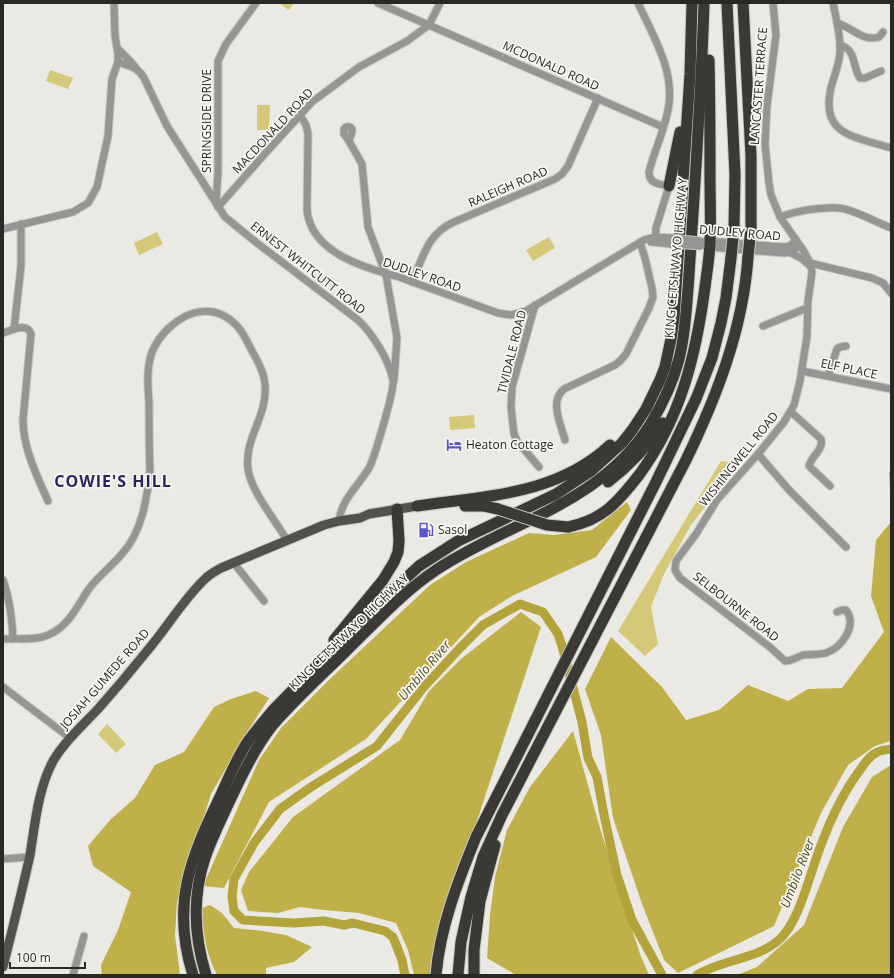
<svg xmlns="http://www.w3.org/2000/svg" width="894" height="978" font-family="'Open Sans',sans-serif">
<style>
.green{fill:#d4c978}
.forest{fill:#c0b049}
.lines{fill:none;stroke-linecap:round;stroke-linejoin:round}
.stream{stroke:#b2a33a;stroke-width:1.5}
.river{stroke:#b2a33a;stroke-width:9}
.minor-casing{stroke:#c7c6c2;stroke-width:9}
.major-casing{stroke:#c7c6c2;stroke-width:11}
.highway-casing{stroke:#c7c6c2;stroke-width:13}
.minor{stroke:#959593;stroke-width:7}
.major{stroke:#51514d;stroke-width:9}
.highway{stroke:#3a3935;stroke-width:11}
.minor-bridge-casing{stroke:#c7c6c2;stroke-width:9;stroke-linecap:butt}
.highway-bridge-casing{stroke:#c7c6c2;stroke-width:13;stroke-linecap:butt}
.minor-bridge{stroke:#959593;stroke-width:7}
.highway-bridge{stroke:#3a3935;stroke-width:11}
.labels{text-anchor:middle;stroke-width:3.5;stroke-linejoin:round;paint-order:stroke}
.street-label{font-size:12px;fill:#282826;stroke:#f7f6f1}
.poi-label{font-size:12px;fill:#282826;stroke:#f7f6f1;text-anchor:start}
.water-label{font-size:13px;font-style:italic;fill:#534d22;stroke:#f7f6f1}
.district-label{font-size:16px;font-weight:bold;letter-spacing:1px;fill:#28255f;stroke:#f7f6f1}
</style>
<rect width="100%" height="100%" fill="#eae9e4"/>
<g class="green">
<path d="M 278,3 L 294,3 L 289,10 Z"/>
<path d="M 50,70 L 73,78 L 68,89 L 46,81 Z"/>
<path d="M 257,105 L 270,105 L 269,130 L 257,130 Z"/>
<path d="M 157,232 L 163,244 L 139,255 L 134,243 Z"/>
<path d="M 549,237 L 555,248 L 533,261 L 526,250 Z"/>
<path d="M 474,415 L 475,428 L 450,430 L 449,417 Z"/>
<path d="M 721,461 L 739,463 L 691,525 L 664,574 L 651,607 L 658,644 L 645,656 L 618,631 Z"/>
<path d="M 107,724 L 126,744 L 116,753 L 98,734 Z"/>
</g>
<g class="forest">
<path d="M 627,502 L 631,510 L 596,557 L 512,596 L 479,617 L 366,739 L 269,802 L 224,888 L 203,886 L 259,760 L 281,728 L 329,680 L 430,585 L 466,562 L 529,533 L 554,535 L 592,530 Z"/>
<path d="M 891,522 L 891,741 L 875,746 L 848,765 L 821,813 L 774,926 L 678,973 L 664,960 L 642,904 L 613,818 L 601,735 L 585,689 L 611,637 L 662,687 L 686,720 L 719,710 L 748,685 L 788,701 L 808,689 L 842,688 L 884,632 L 871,596 L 876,540 Z"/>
<path d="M 521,612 L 541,627 L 431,960 L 430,975 L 414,975 L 408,950 L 396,923 L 359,913 L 324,910 L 300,907 L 278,913 L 248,911 L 241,890 L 249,872 L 293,817 L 400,740 L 429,691 L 461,659 Z"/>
<path d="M 256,691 L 269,698 L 244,737 L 211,794 L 177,902 L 175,935 L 180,975 L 102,975 L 101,965 L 118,930 L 131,892 L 93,866 L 88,846 L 111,819 L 135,798 L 155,765 L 184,752 L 214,707 L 231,699 Z"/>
<path d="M 573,731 L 599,825 L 640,954 L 649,975 L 516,975 L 487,958 L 490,915 L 495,877 L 507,830 L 530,787 Z"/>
<path d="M 891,765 L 891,975 L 737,975 L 757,967 L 804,925 L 843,827 L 872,777 Z"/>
<path d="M 210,905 L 222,913 L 234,928 L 263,931 L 286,935 L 312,947 L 294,962 L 266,968 L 266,975 L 217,975 C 206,954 203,932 202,908 Z"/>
</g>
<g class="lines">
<path class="stream" d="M 890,472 L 891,497"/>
<g class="river">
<path d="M 405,975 L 402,960 L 393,937 L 385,931 L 353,923 L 344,925 L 324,921 L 294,923 L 243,920 L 234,911 L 232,897 L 234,879 L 254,843 L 280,809 L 311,787 L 377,746 L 423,688 L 460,648 L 483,625 L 520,604 L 543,612 L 558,634 L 562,646 L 582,722 L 588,758 L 597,777 L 604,815 L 617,875 L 632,920 L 662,975"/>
<path d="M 697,975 C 722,959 757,960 780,939 C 796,924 806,889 813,868 C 824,834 838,799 860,770 C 864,764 869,756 876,753 C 880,750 886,750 891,749"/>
</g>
<g class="minor-casing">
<g id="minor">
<path d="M 114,3 L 115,36 L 118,54 L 118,62"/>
<path d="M 378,3 L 663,127"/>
<path d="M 638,3 C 653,36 676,72 668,110 C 664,132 654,151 649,172 C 649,184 659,184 669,186 L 656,228 L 655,242"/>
<path d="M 773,3 L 776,35 L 767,106 L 765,144 L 769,183 L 771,195 L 780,217 L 805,253 L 810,263 L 812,272 L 808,301 L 807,336 L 800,381 L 794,405 L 784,422 L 758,454 L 717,500 L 696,534 L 676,561 L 675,570 L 680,578 L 771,648 L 785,661 C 792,661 797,657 803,655 C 811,654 818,655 826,653 C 841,648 858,626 846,610 L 842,610 L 837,612"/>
<path d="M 833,3 C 836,18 841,36 840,51 C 840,62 835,73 832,84 C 818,135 853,136 891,148"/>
<path d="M 837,23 C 852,27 862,42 879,37 L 883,32"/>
<path d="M 840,45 C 857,50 852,67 860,78 L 865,78 L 881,71"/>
<path d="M 118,49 L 130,61 L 136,68"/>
<path d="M 300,115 L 306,125 L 308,134 L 307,210 C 311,253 365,268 399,277 L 498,313 L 511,315 L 526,311 L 644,240 L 655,237 L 671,238"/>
<path d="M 349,141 L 352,132 L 352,129 C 350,126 346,126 344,129 L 344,134 L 349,141 L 362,164 L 368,227 L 386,275 L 397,338 L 394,380"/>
<path d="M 216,203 L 218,172 L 218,61 L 226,44 L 256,3"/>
<path d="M 218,207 L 262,157 L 312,102 L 359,67 L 407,41 L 429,25 L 440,3"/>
<path d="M 780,217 C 795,211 829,205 845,209 C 860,213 876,222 891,228"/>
<path d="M 3,229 L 73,212 L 88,203 L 97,187 L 108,136 L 112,79 L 118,62 C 129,66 138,67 144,78 L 167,126 L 225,217 L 257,243 L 358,320 C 373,334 389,360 393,380 C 395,389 374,459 369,468 C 359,485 341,500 339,521"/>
<path d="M 707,241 L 784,247 L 790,246 L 796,240"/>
<path d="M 651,242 L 671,244"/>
<path d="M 707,247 L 785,253 L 791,251 L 800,246"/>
<path d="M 789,252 L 801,258 L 810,266"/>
<path d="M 810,263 L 872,278 L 883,283 L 891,293"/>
<path d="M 412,282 C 423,257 428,233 454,222 L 555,179 L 562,174 L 568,166 L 598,98"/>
<path d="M 535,305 L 512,387 L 511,407 L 514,434 L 517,441 L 539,467"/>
<path d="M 763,326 L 807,308"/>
<path d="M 14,329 L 21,266 L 21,224"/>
<path d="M 3,333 C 11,330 27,322 31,334 L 23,420 C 23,448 37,476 48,501"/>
<path d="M 802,371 L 891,389"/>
<path d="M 828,376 L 837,349 L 840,347 L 846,346"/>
<path d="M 791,412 L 821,439 C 824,450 811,456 809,466 L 830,486"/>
<path d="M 565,440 C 561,425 549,401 564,389 L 615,365 L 620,361 L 626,354 L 649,308 L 653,297 L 652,288 L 645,258 L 640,242"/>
<path d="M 758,454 L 789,490 L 846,547"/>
<path d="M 233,562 L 264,601"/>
<path d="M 3,580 C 10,599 12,618 13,639"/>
<path d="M 3,639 C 18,638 35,641 48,635 C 68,627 77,607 88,590 C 97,577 111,567 121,555 C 142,533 147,499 150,470 C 149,448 149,426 149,403 C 148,387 146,369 152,352 C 156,343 162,334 169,328 C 190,308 217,304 238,327 C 244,334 248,343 252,351 C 258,361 264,372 265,384 C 268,417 244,437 248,469 C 251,491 275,520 287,540"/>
<path d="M 3,687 L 70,738"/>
<path d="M 3,859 L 29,857"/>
<path d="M 73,975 L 84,936"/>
</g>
</g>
<g class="major-casing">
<path id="major" d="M 3,967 C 12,930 22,892 30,855 C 35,824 38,789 53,761 C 65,741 82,726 98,709 C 115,690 131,671 147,651 C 166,629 185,597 206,578 C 210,574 216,571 221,568 L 324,525 L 339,521 L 360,518 L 369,514 L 417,506"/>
</g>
<g class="highway-casing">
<g id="highway">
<path d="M 727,3 L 735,175 L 734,228"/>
<path d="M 743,3 L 751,156 L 751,228"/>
<path d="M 669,186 L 680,132"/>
<path d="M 608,482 C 630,465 648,446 663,423"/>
<path d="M 417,506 C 485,496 557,495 610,445"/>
<path d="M 465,506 L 484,506 L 498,509"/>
<path d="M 568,527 C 603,520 618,502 639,475 C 681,418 696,355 705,287 C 707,271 710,255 710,239 C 711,219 710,198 710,178 C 710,139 710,100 709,60"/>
<path d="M 334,640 L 383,580 L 394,562 L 398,552 L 399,541 L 397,509"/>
<path d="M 193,975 C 171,905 190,859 220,797 C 229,777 237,757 249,740 C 257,729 266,719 274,709 L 386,595 L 407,577 L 419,566 L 458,541 L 556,494 L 591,471 L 622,443 L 633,429 L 646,409 L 660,380 L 665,367 L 671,339 L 674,319 L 690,74 L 692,3"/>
<path d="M 206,975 C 194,936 192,897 205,858 C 212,837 222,818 231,798 C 243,773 255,748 272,726 C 295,699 323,674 348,649 C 376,622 403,592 436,570 C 510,521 599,505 650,425 C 662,405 673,382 679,359 C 685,336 686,312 688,289 C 690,259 692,229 694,199 C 698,134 702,69 704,3"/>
<path d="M 436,975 C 440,927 458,881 476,837 L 656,482 L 696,399 L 712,358 L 721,323 L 726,298 L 731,258"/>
<path d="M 458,975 L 461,942 L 471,897 L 483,857 L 502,815 L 686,460 C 717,396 743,329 748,257"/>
<path d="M 474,975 L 474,950 L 480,901 L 495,845"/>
</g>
</g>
<use href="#minor" class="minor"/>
<use href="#major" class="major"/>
<use href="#highway" class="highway"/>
<g class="minor-bridge-casing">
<g id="minor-bridge">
<path d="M 671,238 L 701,241"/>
<path d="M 671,244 L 701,246"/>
</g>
</g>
<g class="highway-bridge-casing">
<g id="highway-bridge">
<path d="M 748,257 L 751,228"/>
<path d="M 731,258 L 734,228"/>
<path d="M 498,509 L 547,525 L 568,527"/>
</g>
</g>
<use href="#minor-bridge" class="minor-bridge"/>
<use href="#highway-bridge" class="highway-bridge"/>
</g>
<defs>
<g id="hotel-bare" transform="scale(1.2)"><path d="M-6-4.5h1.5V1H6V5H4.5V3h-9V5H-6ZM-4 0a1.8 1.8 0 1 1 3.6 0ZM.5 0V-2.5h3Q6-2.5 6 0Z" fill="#5d55cd" stroke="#f7f6f1" stroke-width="2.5" paint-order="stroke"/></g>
<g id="fuel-bare" transform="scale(1.2)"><path d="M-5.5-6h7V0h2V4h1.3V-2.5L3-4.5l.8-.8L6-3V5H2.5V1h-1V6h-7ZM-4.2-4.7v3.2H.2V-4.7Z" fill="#5d55cd" stroke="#f7f6f1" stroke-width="2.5" paint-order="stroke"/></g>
</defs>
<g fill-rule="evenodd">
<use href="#hotel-bare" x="454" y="445"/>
<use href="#fuel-bare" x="426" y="530"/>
</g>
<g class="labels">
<g class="street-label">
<text transform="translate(551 66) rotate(24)" y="4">MCDONALD ROAD</text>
<text transform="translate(759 86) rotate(-86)" y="4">LANCASTER TERRACE</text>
<text transform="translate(207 121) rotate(-90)" y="4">SPRINGSIDE DRIVE</text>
<text transform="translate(273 131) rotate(-47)" y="4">MACDONALD ROAD</text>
<text transform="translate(508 187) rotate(-23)" y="4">RALEIGH ROAD</text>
<text transform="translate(740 233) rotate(5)" y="4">DUDLEY ROAD</text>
<text transform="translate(676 258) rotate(-85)" y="4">KING CETSHWAYO HIGHWAY</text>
<text transform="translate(308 268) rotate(38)" y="4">ERNEST WHITCUTT ROAD</text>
<text transform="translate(422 275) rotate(19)" y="4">DUDLEY ROAD</text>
<text transform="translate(512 352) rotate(-76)" y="4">TIVIDALE ROAD</text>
<text transform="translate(849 369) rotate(12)" y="4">ELF PLACE</text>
<text transform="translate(739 459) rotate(-51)" y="4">WISHINGWELL ROAD</text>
<text transform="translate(736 607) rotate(38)" y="4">SELBOURNE ROAD</text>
<text transform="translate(349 632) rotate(-44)" y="4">KING CETSHWAYO HIGHWAY</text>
<text transform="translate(105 679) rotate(-49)" y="4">JOSIAH GUMEDE ROAD</text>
</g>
<g class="poi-label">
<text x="466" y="449">Heaton Cottage</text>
<text x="438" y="534">Sasol</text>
</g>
<g class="water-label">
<text transform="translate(424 670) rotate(-50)" y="5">Umbilo River</text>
<text transform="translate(797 873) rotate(-69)" y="5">Umbilo River</text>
</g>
<g class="district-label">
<text x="113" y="487">COWIE'S HILL</text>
</g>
</g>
<rect width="894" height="978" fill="none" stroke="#282826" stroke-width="8"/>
<path d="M10 962v6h75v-6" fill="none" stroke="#282826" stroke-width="2"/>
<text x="16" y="962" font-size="12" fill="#282826" stroke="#f7f6f1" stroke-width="3" paint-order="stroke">100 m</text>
</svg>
